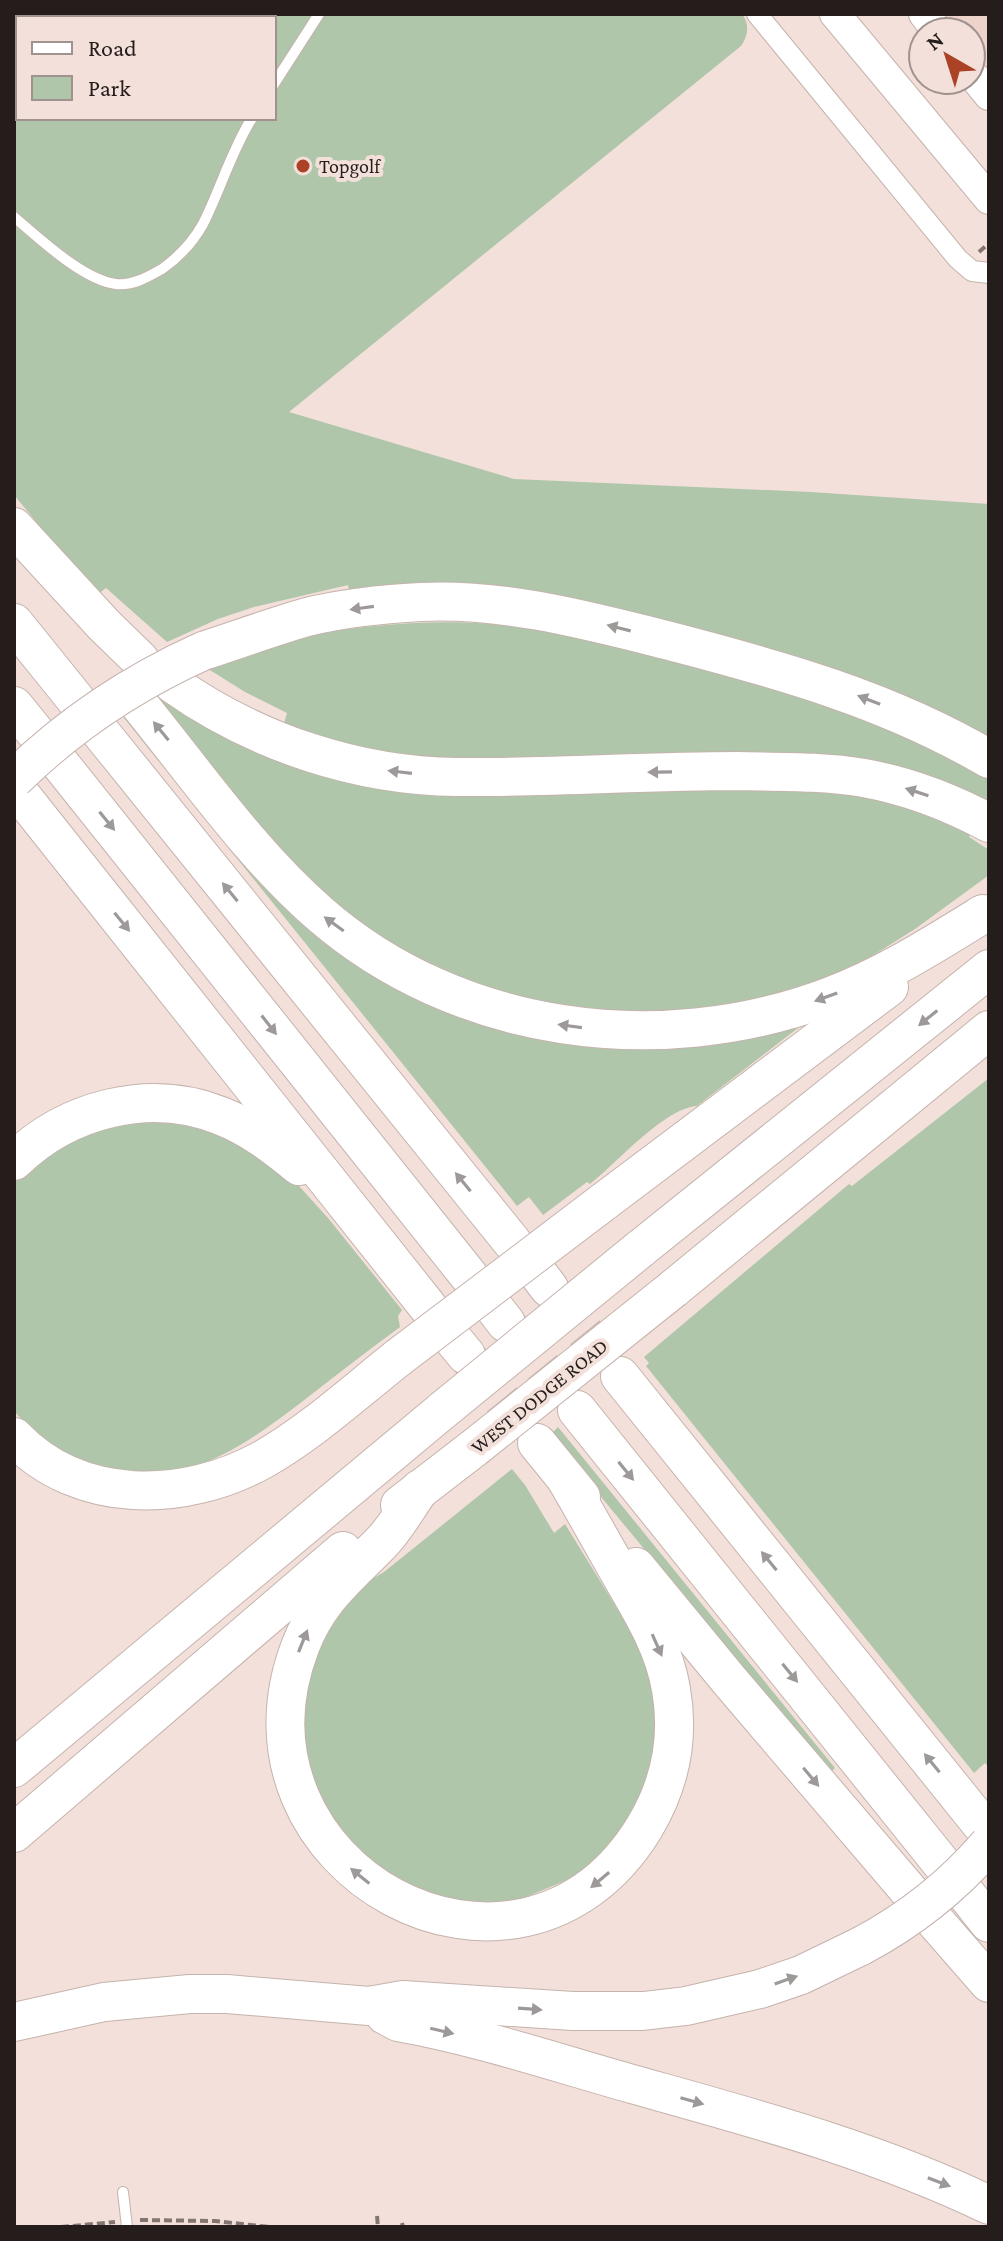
<svg xmlns="http://www.w3.org/2000/svg" width="1003" height="2241" font-family="'Crimson Pro',serif">
<style>
.built{fill:#eed3ca}
.green{fill:#b0c6aa;fill-rule:evenodd}
.lines{fill:none;stroke-linecap:round;stroke-linejoin:round}
.highway-tunnel{stroke:#cab9b4;stroke-width:38;stroke-dasharray:38 19;stroke-linecap:butt}
.lane-casing{stroke:#c5b3ad;stroke-width:12}
.street-casing{stroke:#c5b3ad;stroke-width:22}
.secondary-casing{stroke:#c5b3ad;stroke-width:32}
.highway-casing{stroke:#c5b3ad;stroke-width:40}
.path{stroke:#837672;stroke-width:4;stroke-dasharray:8 4;stroke-linecap:butt}
.lane{stroke:#fff;stroke-width:10}
.street{stroke:#fff;stroke-width:20}
.secondary{stroke:#fff;stroke-width:30}
.highway{stroke:#fff;stroke-width:38}
.highway-bridge-casing{stroke:#c5b3ad;stroke-width:40;stroke-linecap:butt}
.highway-bridge{stroke:#fff;stroke-width:38}
.oneway{fill:#9c9998}
.poi-dot{fill:#ab4226;stroke:#f3e0da;stroke-width:3}
.labels{text-anchor:middle;stroke-width:8;stroke-linejoin:round;paint-order:stroke}
.poi-label{font-size:20px;fill:#241d1b;stroke:#f3e0da;text-anchor:start}
.street-label{font-size:20px;fill:#241d1b;stroke:#f3e0da}
</style>
<rect width="100%" height="100%" fill="#f3e0da"/>
<path class="built" d="M 944,14 L 989,14 L 989,70 L 971,47 L 971,32 L 959,32 Z"/>
<g class="green">
<path d="M 14,14 L 742,14 C 750,24 748,36 741,46 L 289,412 L 514,479 L 811,492 L 989,504 L 989,742 L 435,584 L 382,586 L 349,590 L 348,585 L 254,607 L 218,619 L 167,642 L 106,588 L 97,595 L 14,495 ZM 18,18 L 274,18 L 274,118 L 18,118 Z"/>
<path d="M 495,619 L 579,633 L 844,708 L 953,756 L 989,779 L 989,801 L 916,771 L 861,758 L 860,762 L 499,763 L 389,756 L 283,727 L 287,713 L 245,692 L 205,667 L 295,641 L 301,636 C 366,625 428,619 494,624 Z"/>
<path d="M 162,688 L 272,754 L 815,780 L 977,822 L 969,837 L 989,850 L 989,875 L 915,929 L 842,975 L 744,1007 L 605,1015 L 487,991 L 381,941 L 306,880 L 149,694 Z"/>
<path d="M 131,706 L 257,860 L 452,1007 L 811,1018 L 697,1106 C 664,1108 615,1165 590,1184 L 587,1182 L 543,1215 L 529,1197 L 517,1206 L 120,713 Z"/>
<path d="M 989,1078 L 989,1767 L 985,1763 L 974,1773 L 646,1366 L 649,1363 L 644,1357 L 849,1184 L 852,1186 Z"/>
<path d="M 188,1115 L 279,1164 L 328,1218 L 402,1310 L 398,1316 L 400,1327 C 367,1351 335,1376 303,1401 C 237,1451 180,1493 93,1465 C 62,1454 35,1436 14,1411 L 14,1177 L 80,1127 Z"/>
<path d="M 558,1427 L 835,1768 L 830,1773 L 558,1445 L 551,1434 Z"/>
<path d="M 512,1469 L 525,1485 L 554,1533 L 565,1524 L 642,1649 L 658,1700 L 657,1757 L 640,1807 L 584,1873 L 502,1907 L 405,1893 L 322,1822 L 297,1742 L 311,1656 L 332,1620 L 362,1585 L 384,1572 Z"/>
</g>
<g class="lines">
<g class="highway-tunnel">
<path d="M 549,1288 L 618,1373"/>
<path d="M 506,1323 L 575,1407"/>
<path d="M 466,1355 L 535,1440"/>
</g>
<g class="lane-casing">
<g id="lane">
<path d="M 274,84 L 319,14"/>
<path d="M 14,217 C 39,238 83,280 116,284 C 132,286 148,277 162,269 C 179,257 193,242 203,224 C 221,188 231,152 252,118"/>
<path d="M 123,2192 L 127,2227"/>
</g>
</g>
<g class="street-casing">
<path id="street" d="M 757,14 L 958,259 L 972,271 L 989,273"/>
</g>
<g class="secondary-casing">
<g id="secondary">
<path d="M 835,14 L 989,199"/>
<path d="M 924,14 L 938,32"/>
<path d="M 971,73 L 989,95"/>
</g>
</g>
<g class="highway-casing">
<g id="highway">
<path d="M 14,527 L 104,625 L 140,660"/>
<path d="M 14,623 L 76,700"/>
<path d="M 203,651 C 237,640 272,627 307,617 C 344,608 383,604 421,602 C 504,598 586,620 666,640 C 778,669 889,700 989,759"/>
<path d="M 173,684 C 255,742 357,776 457,777 C 550,778 644,771 737,771 C 779,772 822,771 864,778 C 908,786 950,802 989,823"/>
<path d="M 138,703 C 196,774 250,853 320,914 C 458,1034 659,1060 828,997 C 884,976 933,945 983,914"/>
<path d="M 14,706 L 35,732"/>
<path d="M 98,729 L 512,1242"/>
<path d="M 58,761 L 469,1276"/>
<path d="M 21,795 L 428,1307"/>
<path d="M 14,1161 C 67,1109 150,1087 221,1116 C 250,1127 275,1146 299,1166"/>
<path d="M 602,1203 L 889,987"/>
<path d="M 640,1249 L 989,969"/>
<path d="M 536,1271 L 549,1288"/>
<path d="M 673,1289 L 989,1030"/>
<path d="M 492,1305 L 506,1323"/>
<path d="M 451,1337 L 466,1355"/>
<path d="M 620,1376 L 981,1824"/>
<path d="M 577,1410 L 942,1864"/>
<path d="M 14,1437 C 79,1505 184,1503 262,1460 C 310,1433 356,1391 399,1357"/>
<path d="M 537,1443 L 581,1497"/>
<path d="M 420,1489 C 407,1507 396,1528 381,1543 C 347,1578 318,1599 300,1647 C 216,1868 518,2033 644,1828 C 670,1785 680,1740 671,1689 C 664,1647 641,1610 620,1574 C 602,1542 584,1510 566,1479"/>
<path d="M 400,1505 L 474,1448"/>
<path d="M 636,1567 L 729,1680 L 910,1892"/>
<path d="M 14,1768 L 443,1410"/>
<path d="M 14,1833 L 343,1551"/>
<path d="M 966,1894 L 989,1923"/>
<path d="M 934,1920 L 989,1983"/>
<path d="M 385,2015 L 398,2022 C 477,2036 554,2062 632,2084 C 753,2118 875,2150 989,2205"/>
<path d="M 14,2022 L 104,2002 L 190,1994 L 227,1994 L 369,2006 L 403,2000 L 573,2011 L 643,2011 L 686,2006 L 760,1989 L 801,1975 L 861,1946"/>
</g>
</g>
<g class="path">
<path d="M 979,252 L 989,243"/>
<path d="M 377,2216 L 378,2227"/>
<path d="M 140,2220 L 215,2221 L 269,2227"/>
<path d="M 402,2223 L 403,2227"/>
<path d="M 61,2227 L 115,2222"/>
</g>
<use href="#lane" class="lane"/>
<use href="#street" class="street"/>
<use href="#secondary" class="secondary"/>
<use href="#highway" class="highway"/>
<g class="highway-bridge-casing">
<g id="highway-bridge">
<path d="M 14,779 C 70,724 132,683 203,651"/>
<path d="M 399,1357 L 602,1203"/>
<path d="M 443,1410 L 640,1249"/>
<path d="M 474,1448 L 673,1289"/>
<path d="M 861,1946 C 910,1920 953,1886 989,1844"/>
</g>
</g>
<use href="#highway-bridge" class="highway-bridge"/>
</g>
<defs><path id="oneway-solid" d="M-6-.8H1V-3.2L6.5 0L1 3.2V.8H-6Z" transform="scale(2)"/></defs>
<g class="oneway">
<use href="#oneway-solid" transform="translate(362 608) rotate(172)"/>
<use href="#oneway-solid" transform="translate(619 628) rotate(-166)"/>
<use href="#oneway-solid" transform="translate(869 700) rotate(-159)"/>
<use href="#oneway-solid" transform="translate(161 731) rotate(-129)"/>
<use href="#oneway-solid" transform="translate(400 772) rotate(-173)"/>
<use href="#oneway-solid" transform="translate(660 772) rotate(179)"/>
<use href="#oneway-solid" transform="translate(917 792) rotate(-162)"/>
<use href="#oneway-solid" transform="translate(107 821) rotate(51)"/>
<use href="#oneway-solid" transform="translate(230 892) rotate(-129)"/>
<use href="#oneway-solid" transform="translate(122 922) rotate(51)"/>
<use href="#oneway-solid" transform="translate(334 924) rotate(-144)"/>
<use href="#oneway-solid" transform="translate(826 997) rotate(160)"/>
<use href="#oneway-solid" transform="translate(928 1018) rotate(141)"/>
<use href="#oneway-solid" transform="translate(269 1025) rotate(52)"/>
<use href="#oneway-solid" transform="translate(570 1026) rotate(-172)"/>
<use href="#oneway-solid" transform="translate(463 1182) rotate(-129)"/>
<use href="#oneway-solid" transform="translate(626 1471) rotate(51)"/>
<use href="#oneway-solid" transform="translate(769 1561) rotate(-129)"/>
<use href="#oneway-solid" transform="translate(303 1641) rotate(-68)"/>
<use href="#oneway-solid" transform="translate(657 1645) rotate(66)"/>
<use href="#oneway-solid" transform="translate(790 1673) rotate(51)"/>
<use href="#oneway-solid" transform="translate(932 1763) rotate(-129)"/>
<use href="#oneway-solid" transform="translate(811 1777) rotate(50)"/>
<use href="#oneway-solid" transform="translate(360 1876) rotate(-141)"/>
<use href="#oneway-solid" transform="translate(600 1880) rotate(140)"/>
<use href="#oneway-solid" transform="translate(786 1980) rotate(-19)"/>
<use href="#oneway-solid" transform="translate(530 2009) rotate(4)"/>
<use href="#oneway-solid" transform="translate(442 2031) rotate(13)"/>
<use href="#oneway-solid" transform="translate(692 2101) rotate(16)"/>
<use href="#oneway-solid" transform="translate(939 2182) rotate(21)"/>
</g>
<circle class="poi-dot" cx="303" cy="166" r="8"/>
<g class="labels">
<g class="poi-label">
<text x="319" y="173">Topgolf</text>
</g>
<g class="street-label">
<text transform="translate(539 1396) rotate(-39)" y="7">WEST DODGE ROAD</text>
</g>
</g>
<rect width="1003" height="2241" fill="none" stroke="#241d1b" stroke-width="32"/>
<rect x="16" y="16" width="260" height="104" fill="#f3e0da" stroke="#a0928e" stroke-width="2"/>
<rect x="32" y="42" width="40" height="12" fill="#ffffff" stroke="#a0928e" stroke-width="2"/>
<text x="88" y="56" font-size="24" fill="#241d1b">Road</text>
<rect x="32" y="76" width="40" height="24" fill="#b0c6aa" stroke="#a0928e" stroke-width="2"/>
<text x="88" y="96" font-size="24" fill="#241d1b">Park</text>
<g transform="translate(947 56) rotate(321)"><circle r="38" fill="#f3e0da" stroke="#a0928e" stroke-width="2"/>
<path d="M0-6L14 30L0 20L-14 30Z" fill="#ab4226"/>
<text y="-12" font-size="22" font-weight="bold" text-anchor="middle" fill="#241d1b">N</text>
</g>
</svg>
